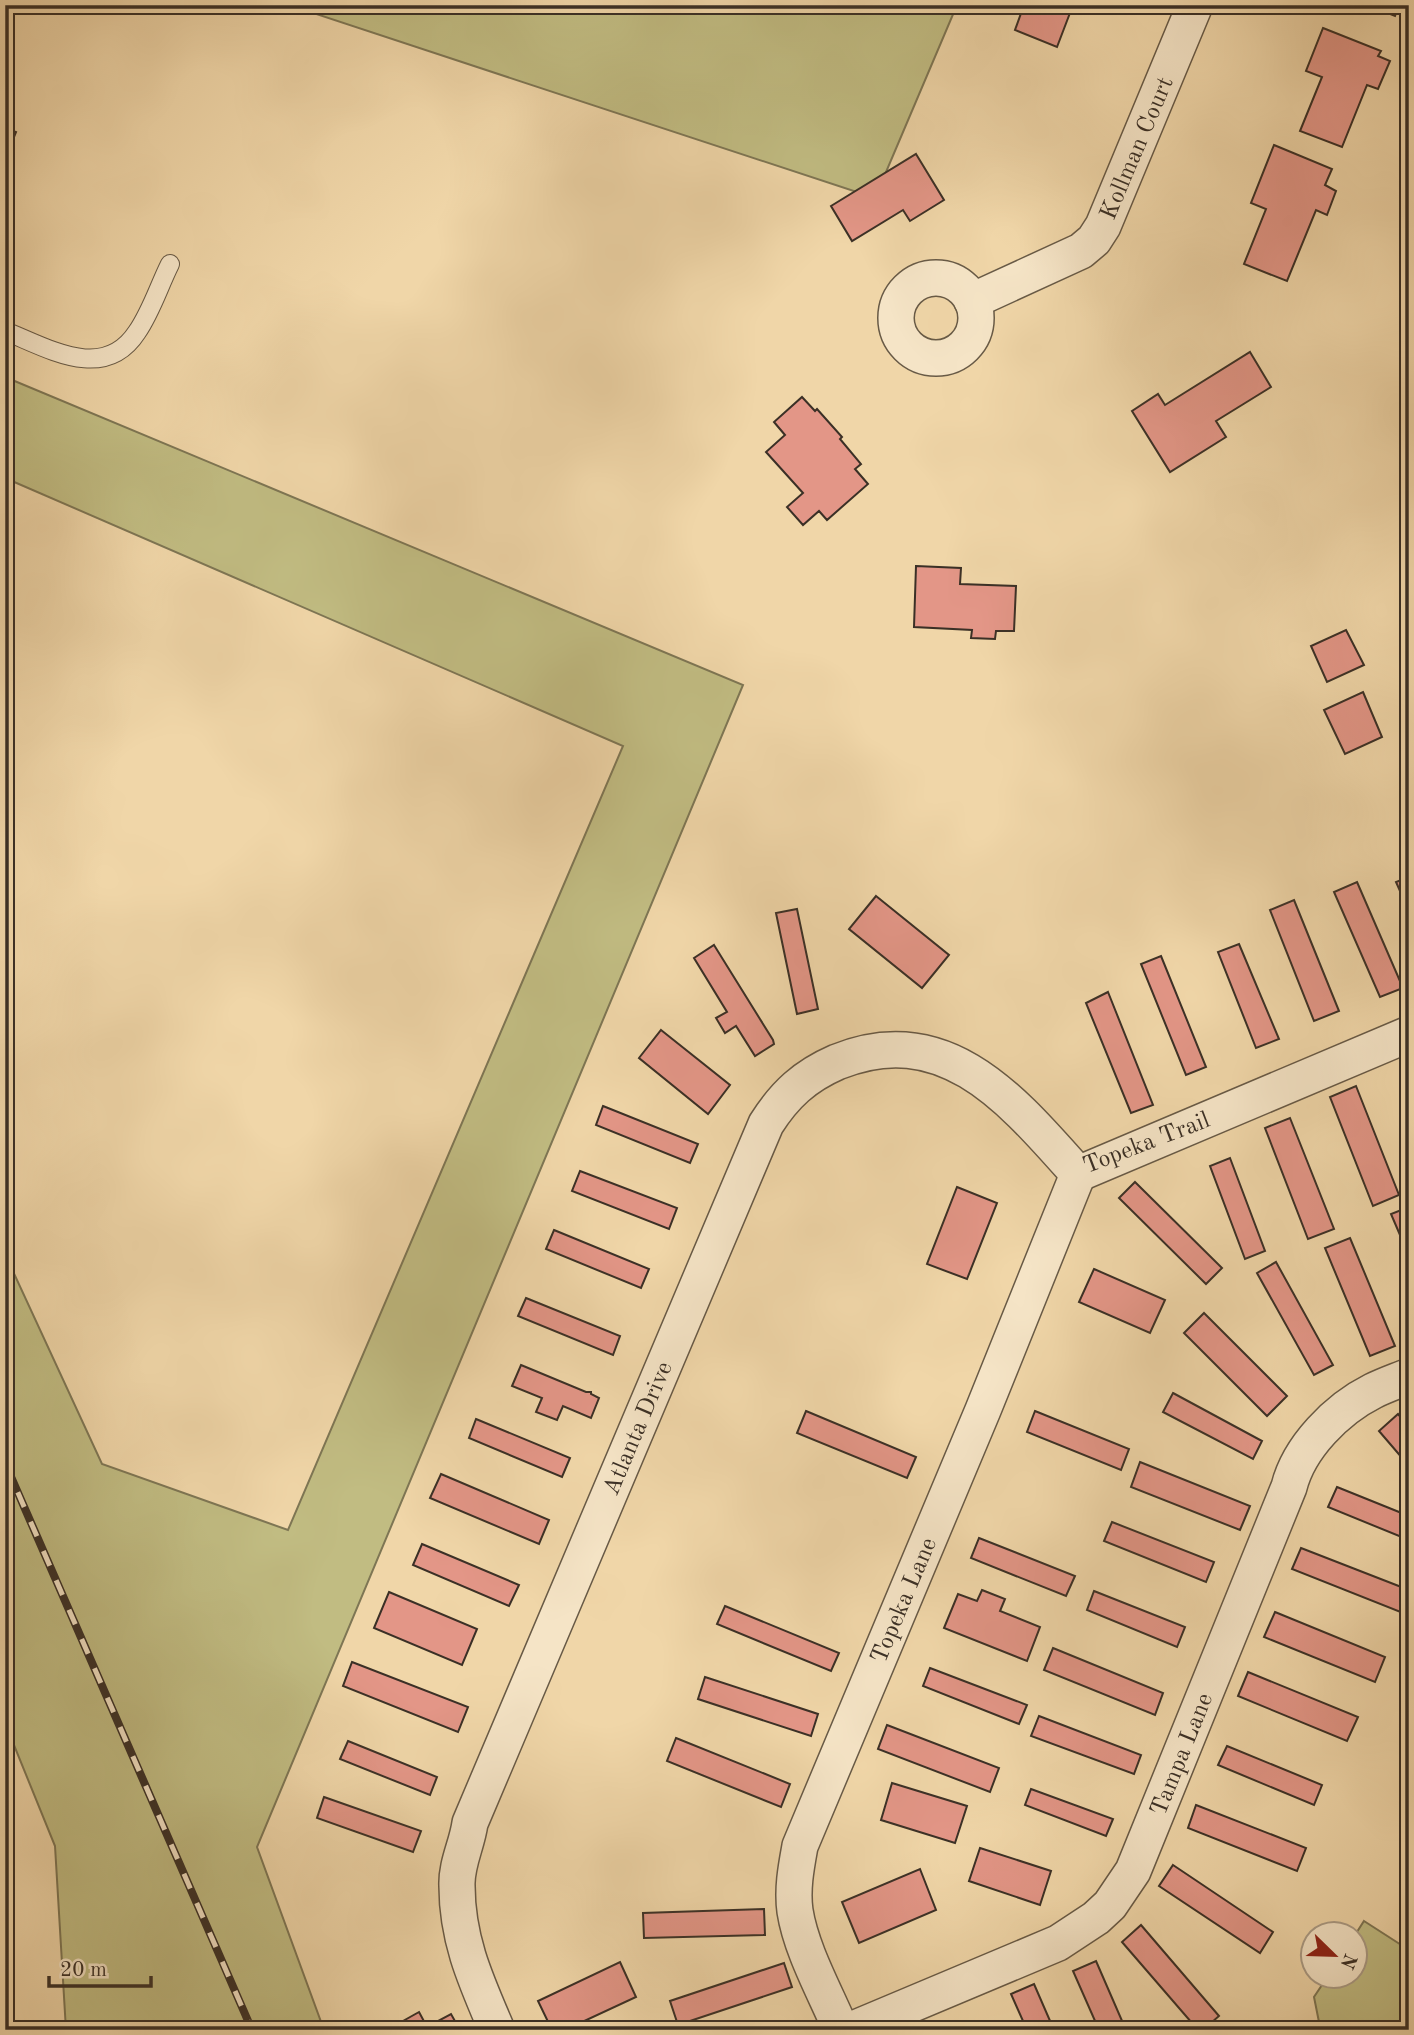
<svg xmlns="http://www.w3.org/2000/svg" width="1414" height="2035" font-family="'Old Standard TT',serif">
<style>
.green{fill:#c1bc82;stroke:#7e7654;stroke-width:2}
.building{fill:#e39687;stroke:#3b3026;stroke-width:2}
.lines{fill:none;stroke-linecap:round;stroke-linejoin:round}
.lane-casing{stroke:#685a46;stroke-width:20}
.street-casing{stroke:#685a46;stroke-width:38}
.lane{stroke:#f5e4c6;stroke-width:18}
.street{stroke:#f5e4c6;stroke-width:35}
.rail-casing{stroke:#3b3026;stroke-width:8}
.rail{stroke:#f5e4c6;stroke-width:5;stroke-dasharray:16;stroke-linecap:butt}
.labels{text-anchor:middle;stroke-width:5;stroke-linejoin:round;paint-order:stroke}
.street-label{font-size:24px;fill:#3b3026;stroke:#f5e4c6}
</style>
<rect width="100%" height="100%" fill="#f0d6a8"/>
<filter id="stains"><feTurbulence type="fractalNoise" baseFrequency=".00286" numOctaves="4"/><feColorMatrix values="0 0 0 0 .2 0 0 0 0 .09 0 0 0 0 .02 0 0 0 .5 -.17"/></filter>
<radialGradient id="worn" r=".72"><stop offset=".6" stop-color="#630" stop-opacity="0"/><stop offset="1" stop-color="#630" stop-opacity=".3"/></radialGradient>
<g class="green">
<path d="M 313,5 L 957,5 L 875,198 L 310,12 Z"/>
<path d="M 5,377 L 743,685 L 257,1847 L 324,2030 L 66,2030 L 55,1846 L 5,1723 L 5,1254 L 102,1464 L 288,1530 L 623,746 L 5,478 Z"/>
<path d="M 1364,1921 L 1409,1950 L 1409,2030 L 1324,2030 L 1319,2022 L 1314,1997 L 1328,1976 L 1354,1976 L 1355,1935 Z"/>
</g>
<g class="building">
<path d="M 1024,5 L 1073,5 L 1057,47 L 1015,30 Z"/>
<path d="M 1368,5 L 1399,5 L 1395,16 Z"/>
<path d="M 1323,28 L 1381,51 L 1378,56 L 1390,61 L 1378,89 L 1367,85 L 1342,147 L 1300,131 L 1322,77 L 1306,71 Z"/>
<path d="M 5,128 L 16,132 L 5,159 Z"/>
<path d="M 1274,145 L 1332,169 L 1325,185 L 1336,191 L 1327,215 L 1316,210 L 1287,281 L 1244,264 L 1266,209 L 1251,203 Z"/>
<path d="M 916,154 L 944,200 L 910,221 L 903,210 L 852,241 L 831,206 Z"/>
<path d="M 1250,352 L 1271,387 L 1216,421 L 1226,437 L 1170,472 L 1132,411 L 1158,394 L 1165,405 Z"/>
<path d="M 802,397 L 815,411 L 817,409 L 842,437 L 840,439 L 861,464 L 855,469 L 868,484 L 827,520 L 819,511 L 803,525 L 787,507 L 803,493 L 766,452 L 785,435 L 774,422 Z"/>
<path d="M 916,566 L 961,568 L 960,584 L 1016,586 L 1014,631 L 996,631 L 995,639 L 971,638 L 972,630 L 914,627 Z"/>
<path d="M 1346,630 L 1364,665 L 1327,682 L 1311,646 Z"/>
<path d="M 1363,692 L 1382,737 L 1345,754 L 1324,710 Z"/>
<path d="M 1409,877 L 1409,911 L 1396,882 Z"/>
<path d="M 1357,882 L 1403,988 L 1380,997 L 1334,892 Z"/>
<path d="M 876,896 L 949,955 L 922,988 L 849,929 Z"/>
<path d="M 1294,900 L 1339,1011 L 1314,1021 L 1270,910 Z"/>
<path d="M 797,909 L 818,1009 L 797,1014 L 776,913 Z"/>
<path d="M 1239,944 L 1279,1039 L 1256,1048 L 1218,952 Z"/>
<path d="M 714,945 L 773,1040 L 774,1044 L 755,1056 L 736,1026 L 725,1033 L 716,1018 L 727,1012 L 694,958 Z"/>
<path d="M 1161,956 L 1206,1067 L 1186,1075 L 1141,964 Z"/>
<path d="M 1108,992 L 1153,1105 L 1131,1113 L 1086,1003 Z"/>
<path d="M 661,1030 L 730,1085 L 708,1114 L 639,1058 Z"/>
<path d="M 1356,1086 L 1399,1195 L 1373,1206 L 1330,1097 Z"/>
<path d="M 603,1106 L 698,1144 L 690,1163 L 596,1125 Z"/>
<path d="M 1290,1118 L 1334,1229 L 1308,1239 L 1265,1128 Z"/>
<path d="M 1230,1158 L 1265,1251 L 1245,1259 L 1210,1166 Z"/>
<path d="M 580,1171 L 677,1208 L 669,1229 L 572,1191 Z"/>
<path d="M 1135,1182 L 1222,1268 L 1206,1284 L 1119,1198 Z"/>
<path d="M 957,1187 L 997,1203 L 967,1279 L 927,1264 Z"/>
<path d="M 1409,1207 L 1409,1256 L 1391,1214 Z"/>
<path d="M 554,1230 L 649,1269 L 641,1288 L 546,1249 Z"/>
<path d="M 1350,1238 L 1395,1346 L 1370,1356 L 1325,1248 Z"/>
<path d="M 1276,1262 L 1333,1365 L 1314,1375 L 1257,1273 Z"/>
<path d="M 1094,1269 L 1165,1300 L 1150,1333 L 1079,1302 Z"/>
<path d="M 526,1298 L 620,1336 L 613,1355 L 518,1316 Z"/>
<path d="M 1204,1313 L 1287,1396 L 1267,1416 L 1184,1333 Z"/>
<path d="M 521,1365 L 586,1392 L 591,1392 L 591,1394 L 599,1398 L 591,1418 L 563,1406 L 557,1420 L 536,1412 L 542,1398 L 512,1386 Z"/>
<path d="M 1173,1393 L 1262,1441 L 1253,1459 L 1163,1412 Z"/>
<path d="M 806,1411 L 916,1457 L 907,1478 L 797,1433 Z"/>
<path d="M 1035,1411 L 1129,1449 L 1121,1470 L 1027,1432 Z"/>
<path d="M 1398,1414 L 1409,1427 L 1409,1466 L 1379,1431 Z"/>
<path d="M 476,1419 L 570,1458 L 562,1477 L 469,1438 Z"/>
<path d="M 1140,1462 L 1250,1506 L 1240,1530 L 1131,1487 Z"/>
<path d="M 441,1474 L 549,1520 L 539,1544 L 430,1498 Z"/>
<path d="M 1337,1487 L 1409,1516 L 1409,1540 L 1328,1507 Z"/>
<path d="M 1112,1522 L 1214,1562 L 1206,1582 L 1104,1541 Z"/>
<path d="M 979,1538 L 1075,1576 L 1066,1596 L 971,1558 Z"/>
<path d="M 422,1544 L 519,1585 L 509,1606 L 413,1565 Z"/>
<path d="M 1301,1548 L 1409,1590 L 1409,1599 L 1403,1613 L 1292,1569 Z"/>
<path d="M 982,1590 L 1005,1599 L 1000,1611 L 1040,1627 L 1027,1661 L 944,1628 L 958,1594 L 977,1601 Z"/>
<path d="M 1094,1591 L 1185,1627 L 1177,1647 L 1087,1610 Z"/>
<path d="M 389,1592 L 477,1629 L 462,1665 L 374,1628 Z"/>
<path d="M 725,1606 L 839,1653 L 831,1671 L 717,1624 Z"/>
<path d="M 1275,1612 L 1385,1657 L 1375,1682 L 1264,1637 Z"/>
<path d="M 1053,1648 L 1163,1693 L 1155,1715 L 1044,1670 Z"/>
<path d="M 352,1662 L 468,1707 L 458,1732 L 343,1686 Z"/>
<path d="M 930,1668 L 1027,1705 L 1019,1724 L 923,1686 Z"/>
<path d="M 1248,1672 L 1358,1717 L 1347,1741 L 1238,1696 Z"/>
<path d="M 705,1677 L 818,1714 L 811,1736 L 698,1699 Z"/>
<path d="M 1039,1716 L 1141,1755 L 1134,1774 L 1031,1736 Z"/>
<path d="M 887,1725 L 999,1768 L 990,1792 L 878,1749 Z"/>
<path d="M 676,1738 L 790,1784 L 781,1807 L 667,1761 Z"/>
<path d="M 348,1741 L 437,1777 L 430,1795 L 340,1759 Z"/>
<path d="M 1227,1746 L 1322,1785 L 1314,1805 L 1218,1765 Z"/>
<path d="M 892,1783 L 967,1806 L 955,1843 L 881,1820 Z"/>
<path d="M 1031,1789 L 1113,1819 L 1106,1836 L 1025,1805 Z"/>
<path d="M 324,1797 L 421,1831 L 413,1852 L 317,1818 Z"/>
<path d="M 1196,1805 L 1306,1848 L 1297,1871 L 1188,1828 Z"/>
<path d="M 980,1848 L 1051,1871 L 1040,1905 L 969,1881 Z"/>
<path d="M 1173,1865 L 1273,1932 L 1260,1953 L 1159,1886 Z"/>
<path d="M 920,1869 L 936,1910 L 859,1943 L 842,1902 Z"/>
<path d="M 764,1909 L 765,1935 L 644,1938 L 643,1913 Z"/>
<path d="M 1141,1925 L 1219,2016 L 1203,2030 L 1198,2030 L 1122,1942 Z"/>
<path d="M 1096,1961 L 1126,2030 L 1099,2030 L 1073,1971 Z"/>
<path d="M 620,1962 L 636,1997 L 565,2030 L 552,2030 L 538,2001 Z"/>
<path d="M 784,1963 L 792,1987 L 678,2025 L 670,2001 Z"/>
<path d="M 1034,1984 L 1054,2030 L 1027,2030 L 1011,1994 Z"/>
<path d="M 419,2012 L 427,2027 L 451,2014 L 460,2030 L 387,2030 Z"/>
</g>
<g class="lines">
<g class="lane-casing">
<path id="lane" d="M 5,331 C 48,348 104,383 137,332 C 151,312 159,286 170,264"/>
</g>
<g class="street-casing">
<g id="street">
<circle cx="936" cy="318" r="40"/>
<path d="M 972,301 L 1081,251 L 1094,240 L 1103,226 L 1195,5"/>
<path d="M 1078,1174 L 1409,1034"/>
<path d="M 497,2030 C 476,1981 457,1940 457,1886 C 456,1864 467,1845 470,1823 L 766,1124 C 785,1094 805,1076 837,1062 C 945,1018 1012,1100 1078,1174"/>
<path d="M 841,2030 C 826,1994 801,1950 795,1911 C 792,1889 796,1868 800,1846 L 983,1410 L 1078,1174"/>
<path d="M 851,2030 L 1058,1943 L 1096,1918 L 1110,1905 L 1133,1871 L 1289,1487 C 1299,1447 1337,1409 1373,1391 C 1385,1385 1397,1381 1409,1376"/>
</g>
</g>
<use href="#lane" class="lane"/>
<use href="#street" class="street"/>
<g class="rail-casing">
<path id="rail" d="M 5,1463 L 252,2030"/>
</g>
<use href="#rail" class="rail"/>
</g>
<g class="labels">
<g class="street-label">
<text transform="translate(1136 148) rotate(-67)" y="8">Kollman Court</text>
<text transform="translate(1146 1142) rotate(-21)" y="8">Topeka Trail</text>
<text transform="translate(637 1428) rotate(-67)" y="8">Atlanta Drive</text>
<text transform="translate(903 1600) rotate(-67)" y="8">Topeka Lane</text>
<text transform="translate(1181 1754) rotate(-68)" y="8">Tampa Lane</text>
</g>
</g>
<rect width="1414" height="2035" fill="none" stroke="#f0d6a8" stroke-width="28"/>
<rect x="7" y="7" width="1400" height="2021" fill="none" stroke="#3b3026" stroke-width="3.5"/>
<rect x="14" y="14" width="1386" height="2007" fill="none" stroke="#3b3026" stroke-width="2"/>
<g transform="translate(1334 1955) rotate(113)"><circle r="33" fill="#f5e4c6" stroke="#ab9c86" stroke-width="2"/>
<path d="M0-5L12 26L0 18L-12 26Z" fill="#8f2418"/>
<text y="-10" font-size="19" font-weight="bold" text-anchor="middle" fill="#3b3026">N</text>
</g>
<path d="M49 1976v10h102v-10" fill="none" stroke="#3b3026" stroke-width="3.5"/>
<text x="60" y="1976" font-size="21" fill="#3b3026" stroke="#f5e4c6" stroke-width="5" paint-order="stroke">20 m</text>
<rect width="100%" height="100%" filter="url(#stains)"/>
<rect width="100%" height="100%" fill="url(#worn)"/>
</svg>
